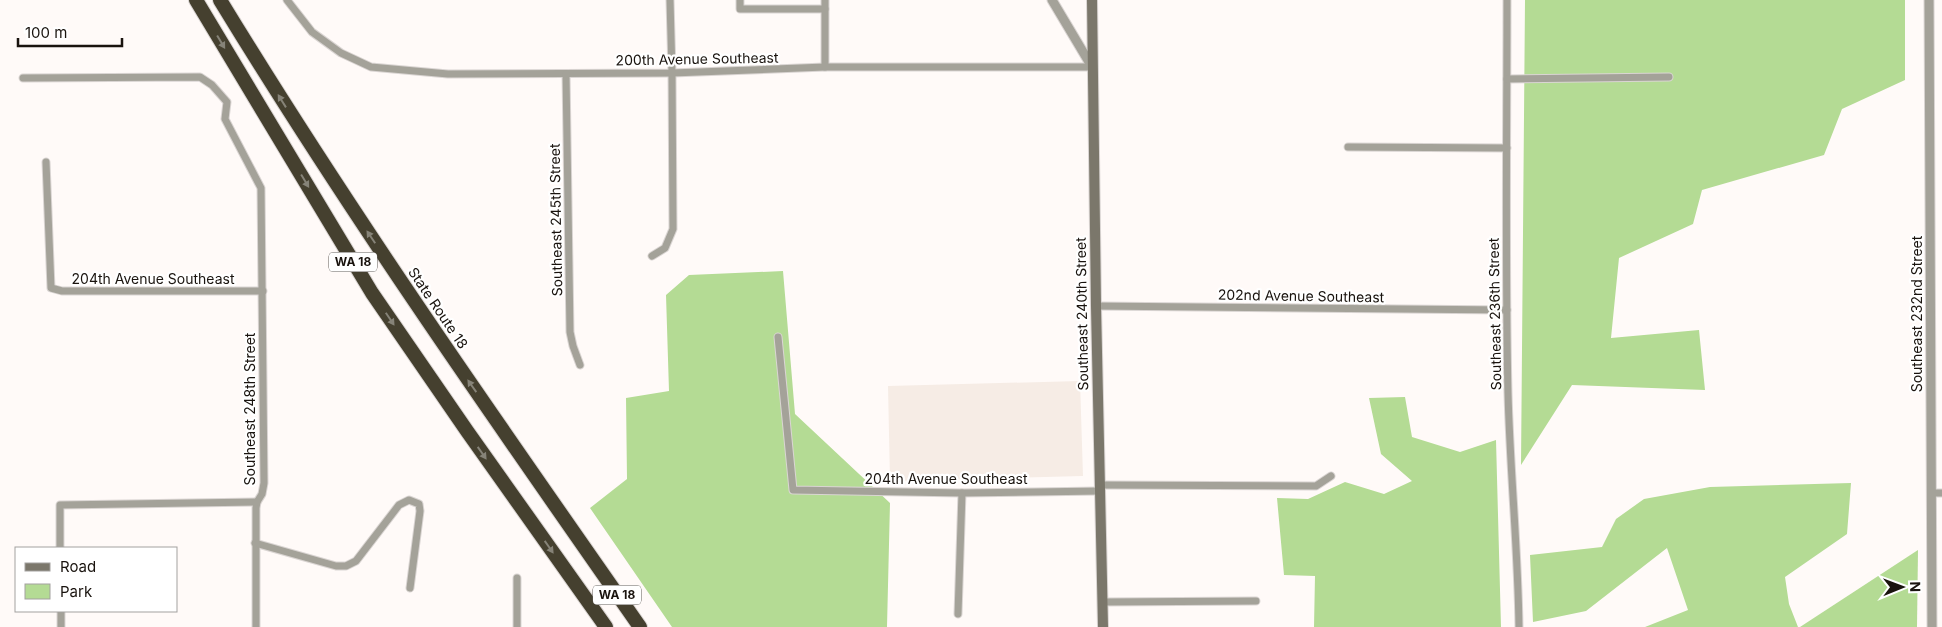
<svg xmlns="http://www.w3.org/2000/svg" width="1942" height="627" font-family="Inter,sans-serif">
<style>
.built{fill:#f6ece5}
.green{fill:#b4db94}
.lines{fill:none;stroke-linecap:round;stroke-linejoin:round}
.minor-casing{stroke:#dad5d3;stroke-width:9}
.tertiary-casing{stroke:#dad5d3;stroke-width:11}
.secondary-casing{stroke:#dad5d3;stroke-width:12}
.motorway-casing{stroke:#dad5d3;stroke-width:16}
.minor{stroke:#a4a299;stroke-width:7}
.tertiary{stroke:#a4a299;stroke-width:9}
.secondary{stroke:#7b776b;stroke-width:10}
.motorway{stroke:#45402f;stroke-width:14}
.oneway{fill:#868378}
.labels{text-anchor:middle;stroke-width:4.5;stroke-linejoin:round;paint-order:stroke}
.shield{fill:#fff;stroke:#5e5a56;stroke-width:1}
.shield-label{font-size:12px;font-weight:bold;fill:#19130e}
.street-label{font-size:14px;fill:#19130e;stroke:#fff}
</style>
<rect width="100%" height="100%" fill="#fffaf8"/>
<path class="built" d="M 1080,381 L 1083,476 L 890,481 L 888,386 Z"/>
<g class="green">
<path d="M 1525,0 L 1905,0 L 1905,80 L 1842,109 L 1824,155 L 1702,190 L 1693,224 L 1619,258 L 1611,338 L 1699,330 L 1705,390 L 1572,385 L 1521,465 Z"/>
<path d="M 783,271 L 795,414 L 890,503 L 887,627 L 672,627 L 590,508 L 627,479 L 626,398 L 669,391 L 666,295 L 689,275 Z"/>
<path d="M 1405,397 L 1412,437 L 1460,452 L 1496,440 L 1501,627 L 1314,627 L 1315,576 L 1284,575 L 1277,498 L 1308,499 L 1345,482 L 1384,494 L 1412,481 L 1381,454 L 1369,398 Z"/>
<path d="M 1851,483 L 1847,534 L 1785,577 L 1789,604 L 1798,627 L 1645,627 L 1688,610 L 1667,548 L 1586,611 L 1533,622 L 1530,555 L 1602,547 L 1616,519 L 1644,499 L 1710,487 Z"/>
<path d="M 1918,550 L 1917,627 L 1800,627 Z"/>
</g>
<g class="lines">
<g class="minor-casing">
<g id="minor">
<path d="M 287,0 L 312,32 L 341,53 L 371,67 L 448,74 L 672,73 L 825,67 L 1092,67"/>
<path d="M 740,0 L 740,9 L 825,9"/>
<path d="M 1507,0 C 1507,131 1505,262 1508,393 C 1510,471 1518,549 1519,627"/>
<path d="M 825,67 L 825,0"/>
<path d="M 566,74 L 570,332 L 573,346 L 580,365"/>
<path d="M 23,78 L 200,77 L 212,85 L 227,102 L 225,119 L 261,188 L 264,483 L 262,494 L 257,502 L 256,508 L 256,627"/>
<path d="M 1507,79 L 1669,77"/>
<path d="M 1348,147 L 1507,148"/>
<path d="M 46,162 L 51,288 L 62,291 L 263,291"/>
<path d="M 652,256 L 665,248 L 673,229 L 672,73 L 670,0"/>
<path d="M 1096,306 L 1507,310"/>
<path d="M 778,337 L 793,490 L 962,493 L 1100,491"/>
<path d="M 1100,485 L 1316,486 L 1331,476"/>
<path d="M 1932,493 L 1942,493"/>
<path d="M 255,543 L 336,566 L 346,566 L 356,561 L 399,505 L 409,500 L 419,504 L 420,511 L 410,588"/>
<path d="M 60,548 L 60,505 L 257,502"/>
<path d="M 517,578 L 517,627"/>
<path d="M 1103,602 L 1256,601"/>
<path d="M 61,611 L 61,627"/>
<path d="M 958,614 L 962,493"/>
</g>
</g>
<g class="tertiary-casing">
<g id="tertiary">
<path d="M 1052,0 L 1092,67"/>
<path d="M 1929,0 L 1932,627"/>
</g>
</g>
<g class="secondary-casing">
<path id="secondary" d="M 1092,0 L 1096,306 L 1103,627"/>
</g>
<g class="motorway-casing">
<g id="motorway">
<path d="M 196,0 L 372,293 L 467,431 L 606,627"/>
<path d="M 220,0 C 351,215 496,421 640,627"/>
</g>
</g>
<use href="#minor" class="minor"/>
<use href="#tertiary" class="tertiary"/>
<use href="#secondary" class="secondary"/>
<use href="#motorway" class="motorway"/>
</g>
<defs><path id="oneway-solid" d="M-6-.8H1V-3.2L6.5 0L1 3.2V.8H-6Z" transform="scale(1.25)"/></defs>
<g class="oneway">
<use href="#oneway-solid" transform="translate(221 42) rotate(59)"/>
<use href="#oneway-solid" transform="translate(282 101) rotate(-122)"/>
<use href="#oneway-solid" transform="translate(305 181) rotate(59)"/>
<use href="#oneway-solid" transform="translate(371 237) rotate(-124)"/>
<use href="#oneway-solid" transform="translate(390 319) rotate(56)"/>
<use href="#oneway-solid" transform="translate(472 386) rotate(-125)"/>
<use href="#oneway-solid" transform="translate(482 453) rotate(55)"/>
<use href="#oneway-solid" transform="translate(549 547) rotate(55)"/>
</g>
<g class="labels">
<g class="shield">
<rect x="329" y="252.5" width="48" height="19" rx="4"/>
<rect x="593" y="585.5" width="48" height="19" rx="4"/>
</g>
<g class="shield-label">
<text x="353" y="266">WA 18</text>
<text x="617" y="599">WA 18</text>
</g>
<g class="street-label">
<text transform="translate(697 59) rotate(-1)" y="5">200th Avenue Southeast</text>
<text transform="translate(556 220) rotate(-91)" y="5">Southeast 245th Street</text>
<text x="153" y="284">204th Avenue Southeast</text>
<text transform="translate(1301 296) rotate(1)" y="5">202nd Avenue Southeast</text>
<text transform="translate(438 308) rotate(56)" y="5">State Route 18</text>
<text transform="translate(1082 314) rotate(-91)" y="5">Southeast 240th Street</text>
<text transform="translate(1495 314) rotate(-91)" y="5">Southeast 236th Street</text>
<text transform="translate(1917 314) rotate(-90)" y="5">Southeast 232nd Street</text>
<text transform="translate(250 409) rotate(-90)" y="5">Southeast 248th Street</text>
<text x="946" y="484">204th Avenue Southeast</text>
</g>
</g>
<rect x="15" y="547" width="162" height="65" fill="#ffffff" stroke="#a3a19f"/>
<rect x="25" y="563" width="25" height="8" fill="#7b776b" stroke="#a3a19f"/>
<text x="60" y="572" font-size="15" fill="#19130e">Road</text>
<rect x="25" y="584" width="25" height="15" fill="#b4db94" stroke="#a3a19f"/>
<text x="60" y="597" font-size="15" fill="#19130e">Park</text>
<g transform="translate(1902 587) rotate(89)" stroke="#ffffff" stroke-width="4" paint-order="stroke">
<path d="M0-4L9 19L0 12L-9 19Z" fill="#19130e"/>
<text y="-8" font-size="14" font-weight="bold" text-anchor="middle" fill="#19130e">N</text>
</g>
<path d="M18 38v8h104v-8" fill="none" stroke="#19130e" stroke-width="2.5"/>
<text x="25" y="38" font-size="15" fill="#19130e" stroke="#ffffff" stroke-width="4" paint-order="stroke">100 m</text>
</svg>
